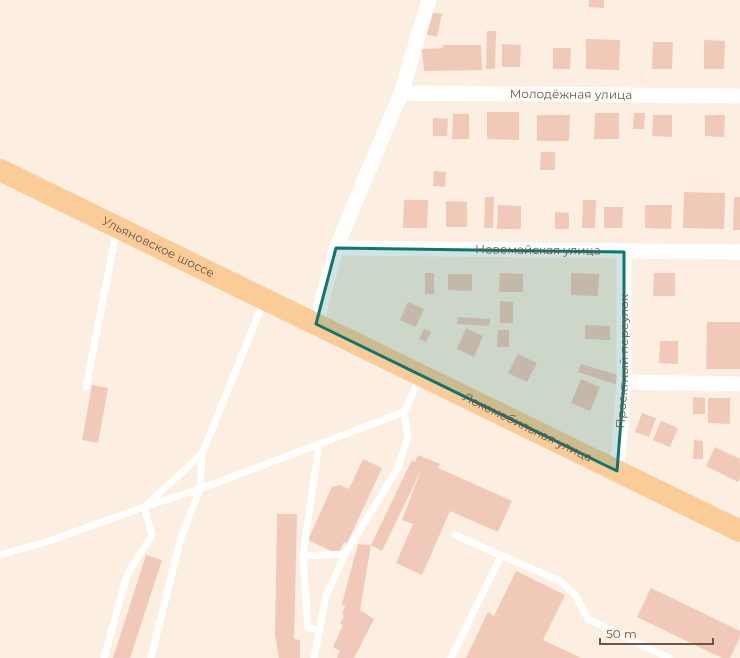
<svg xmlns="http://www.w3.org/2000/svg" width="740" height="658" font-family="Montserrat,sans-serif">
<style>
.building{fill:#f1c9b8}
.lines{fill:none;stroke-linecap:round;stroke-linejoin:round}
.lane{stroke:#fff;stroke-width:7}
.street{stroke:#fff;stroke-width:15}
.primary{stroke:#fbcc98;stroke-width:22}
.marked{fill:#0f766e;fill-opacity:0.2;stroke:#0f766e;stroke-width:3;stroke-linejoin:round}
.labels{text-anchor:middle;stroke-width:4;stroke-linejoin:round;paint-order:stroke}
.street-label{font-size:12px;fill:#725348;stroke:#fff2e6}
</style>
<rect width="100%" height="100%" fill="#fceee0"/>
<g class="building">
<path d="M 589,0 L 604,0 L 604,8 L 589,7 Z"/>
<path d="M 429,12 L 442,14 L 437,37 L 425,34 Z"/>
<path d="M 487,31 L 496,31 L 495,69 L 486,69 Z"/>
<path d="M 586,39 L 620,40 L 619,70 L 586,69 Z"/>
<path d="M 704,40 L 725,41 L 724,69 L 704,69 Z"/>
<path d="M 653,42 L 673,42 L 672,69 L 652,69 Z"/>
<path d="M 502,44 L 521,45 L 520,67 L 502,67 Z"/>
<path d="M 443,45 L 481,45 L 482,70 L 424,71 L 422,49 L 443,48 Z"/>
<path d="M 553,48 L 571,48 L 570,69 L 553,69 Z"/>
<path d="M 487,112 L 519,112 L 519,140 L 487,139 Z"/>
<path d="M 595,113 L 619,113 L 619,139 L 594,139 Z"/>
<path d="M 634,113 L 645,113 L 644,129 L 633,129 Z"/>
<path d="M 453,114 L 469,114 L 469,139 L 452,139 Z"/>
<path d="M 537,115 L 570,115 L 569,141 L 537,141 Z"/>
<path d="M 653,115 L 672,115 L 672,137 L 652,136 Z"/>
<path d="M 705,115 L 725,115 L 724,137 L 705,136 Z"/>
<path d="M 433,118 L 448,119 L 447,136 L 433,136 Z"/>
<path d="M 541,152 L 555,152 L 555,170 L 540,170 Z"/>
<path d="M 434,171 L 446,172 L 445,187 L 433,186 Z"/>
<path d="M 684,192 L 725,193 L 724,229 L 683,228 Z"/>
<path d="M 485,197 L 494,197 L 493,228 L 484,228 Z"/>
<path d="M 734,197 L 740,197 L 740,230 L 733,230 Z"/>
<path d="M 404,200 L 428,200 L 427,228 L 403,228 Z"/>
<path d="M 583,200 L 596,200 L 595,228 L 582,228 Z"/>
<path d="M 446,201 L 467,202 L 467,227 L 446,227 Z"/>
<path d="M 498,205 L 521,206 L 521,229 L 497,229 Z"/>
<path d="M 645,205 L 672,205 L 671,229 L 645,228 Z"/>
<path d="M 604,207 L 623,207 L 622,228 L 604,228 Z"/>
<path d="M 555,212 L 569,213 L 569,229 L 555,229 Z"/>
<rect x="425" y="273" width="9" height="21"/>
<path d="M 500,273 L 523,274 L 523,292 L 499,292 Z"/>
<path d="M 571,273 L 599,274 L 598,296 L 571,295 Z"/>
<path d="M 654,273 L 675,273 L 675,296 L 653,296 Z"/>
<path d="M 448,274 L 472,274 L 472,291 L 448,290 Z"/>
<path d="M 500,301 L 513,302 L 513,323 L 500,323 Z"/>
<path d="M 408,302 L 424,309 L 416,327 L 400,320 Z"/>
<path d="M 458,317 L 490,319 L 489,326 L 457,324 Z"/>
<path d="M 707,322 L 740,322 L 740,369 L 706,369 Z"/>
<path d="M 585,325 L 610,326 L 610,340 L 585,339 Z"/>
<path d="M 466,328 L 483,336 L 474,357 L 457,349 Z"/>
<path d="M 424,329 L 431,332 L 426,342 L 419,339 Z"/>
<path d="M 498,330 L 509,330 L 509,347 L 497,347 Z"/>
<path d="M 660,341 L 678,341 L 678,364 L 659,363 Z"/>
<path d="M 518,354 L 537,363 L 527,382 L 508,373 Z"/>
<path d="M 581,364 L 621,376 L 618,385 L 578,372 Z"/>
<path d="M 581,379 L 600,387 L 590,411 L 571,403 Z"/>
<path d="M 92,385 L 108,388 L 98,443 L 82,440 Z"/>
<path d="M 693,397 L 705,398 L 705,414 L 693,414 Z"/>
<path d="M 708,398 L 730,398 L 730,424 L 708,423 Z"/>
<path d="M 642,413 L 656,418 L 649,437 L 635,432 Z"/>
<path d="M 661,421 L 678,428 L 670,447 L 653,440 Z"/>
<path d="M 694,440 L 703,441 L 703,459 L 693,459 Z"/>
<path d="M 715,447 L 740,459 L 740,478 L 738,482 L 706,466 Z"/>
<path d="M 418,455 L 440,464 L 438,468 L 512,501 L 498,532 L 450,511 L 422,575 L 396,563 L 413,524 L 402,520 L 422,468 L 382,551 L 371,545 L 412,460 L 415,462 Z"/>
<path d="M 363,459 L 382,468 L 347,543 L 344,542 L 338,554 L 308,540 L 332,487 L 340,485 L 349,489 Z"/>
<path d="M 277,514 L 297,514 L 294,639 L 300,640 L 300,658 L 279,658 L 275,635 Z"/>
<path d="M 358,544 L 371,545 L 360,610 L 374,619 L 354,658 L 337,658 L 340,651 L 333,647 L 343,625 L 340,624 L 344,616 L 342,614 L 345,606 L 342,604 Z"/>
<path d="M 146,555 L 162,560 L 130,658 L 113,658 Z"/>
<path d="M 516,571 L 565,595 L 543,640 L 581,658 L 466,658 L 488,612 L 494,616 Z"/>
<path d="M 651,588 L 740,631 L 740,637 L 730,658 L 722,658 L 637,617 Z"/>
</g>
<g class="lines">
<g class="lane">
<path d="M 86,387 L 117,229"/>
<path d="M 319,444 L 303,556 L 308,627 L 319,631"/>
<path d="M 455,535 L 560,581 L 576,596 L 588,619 L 669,658"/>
<path d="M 0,555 L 49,541 L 144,507 L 202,454 L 264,301"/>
<path d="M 303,556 L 345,554"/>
<path d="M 104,658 L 127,575 L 152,535 L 144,507 L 200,489 L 404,412"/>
<path d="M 151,658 L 181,538 L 200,489 L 202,454"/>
<path d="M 314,658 L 326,596 L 345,554 L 398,468 L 408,437 L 404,412 L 420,378"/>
<path d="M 451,658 L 501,556"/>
</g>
<g class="street">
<path id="s1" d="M 401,93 L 740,96"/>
<path id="s2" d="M 336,248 L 740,252"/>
<path d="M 316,324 L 336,248 L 401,93 L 429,0"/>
<path d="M 624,382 L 740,384"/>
<path id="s3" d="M 617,471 L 624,382 L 624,252"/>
</g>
<path class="primary" id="s4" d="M 0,170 L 740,531"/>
</g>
<path class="marked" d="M 336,248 L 624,252 L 624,382 L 617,471 L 316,324 Z"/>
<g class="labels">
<g class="street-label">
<text dy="4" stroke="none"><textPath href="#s1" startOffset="170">Молодёжная улица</textPath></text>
<text dy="4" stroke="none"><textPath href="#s4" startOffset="176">Ульяновское шоссе</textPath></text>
<text dy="4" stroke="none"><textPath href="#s2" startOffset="202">Новомайская улица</textPath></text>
<text dy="4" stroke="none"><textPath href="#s3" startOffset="110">Проектный переулок</textPath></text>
<text dy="4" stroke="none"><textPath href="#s4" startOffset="587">Локомобильная улица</textPath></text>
</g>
</g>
<path d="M600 638v6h113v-6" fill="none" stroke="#725348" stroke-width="2"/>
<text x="606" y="638" font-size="12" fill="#725348" stroke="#fff2e6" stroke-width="3" paint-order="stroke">50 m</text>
</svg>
